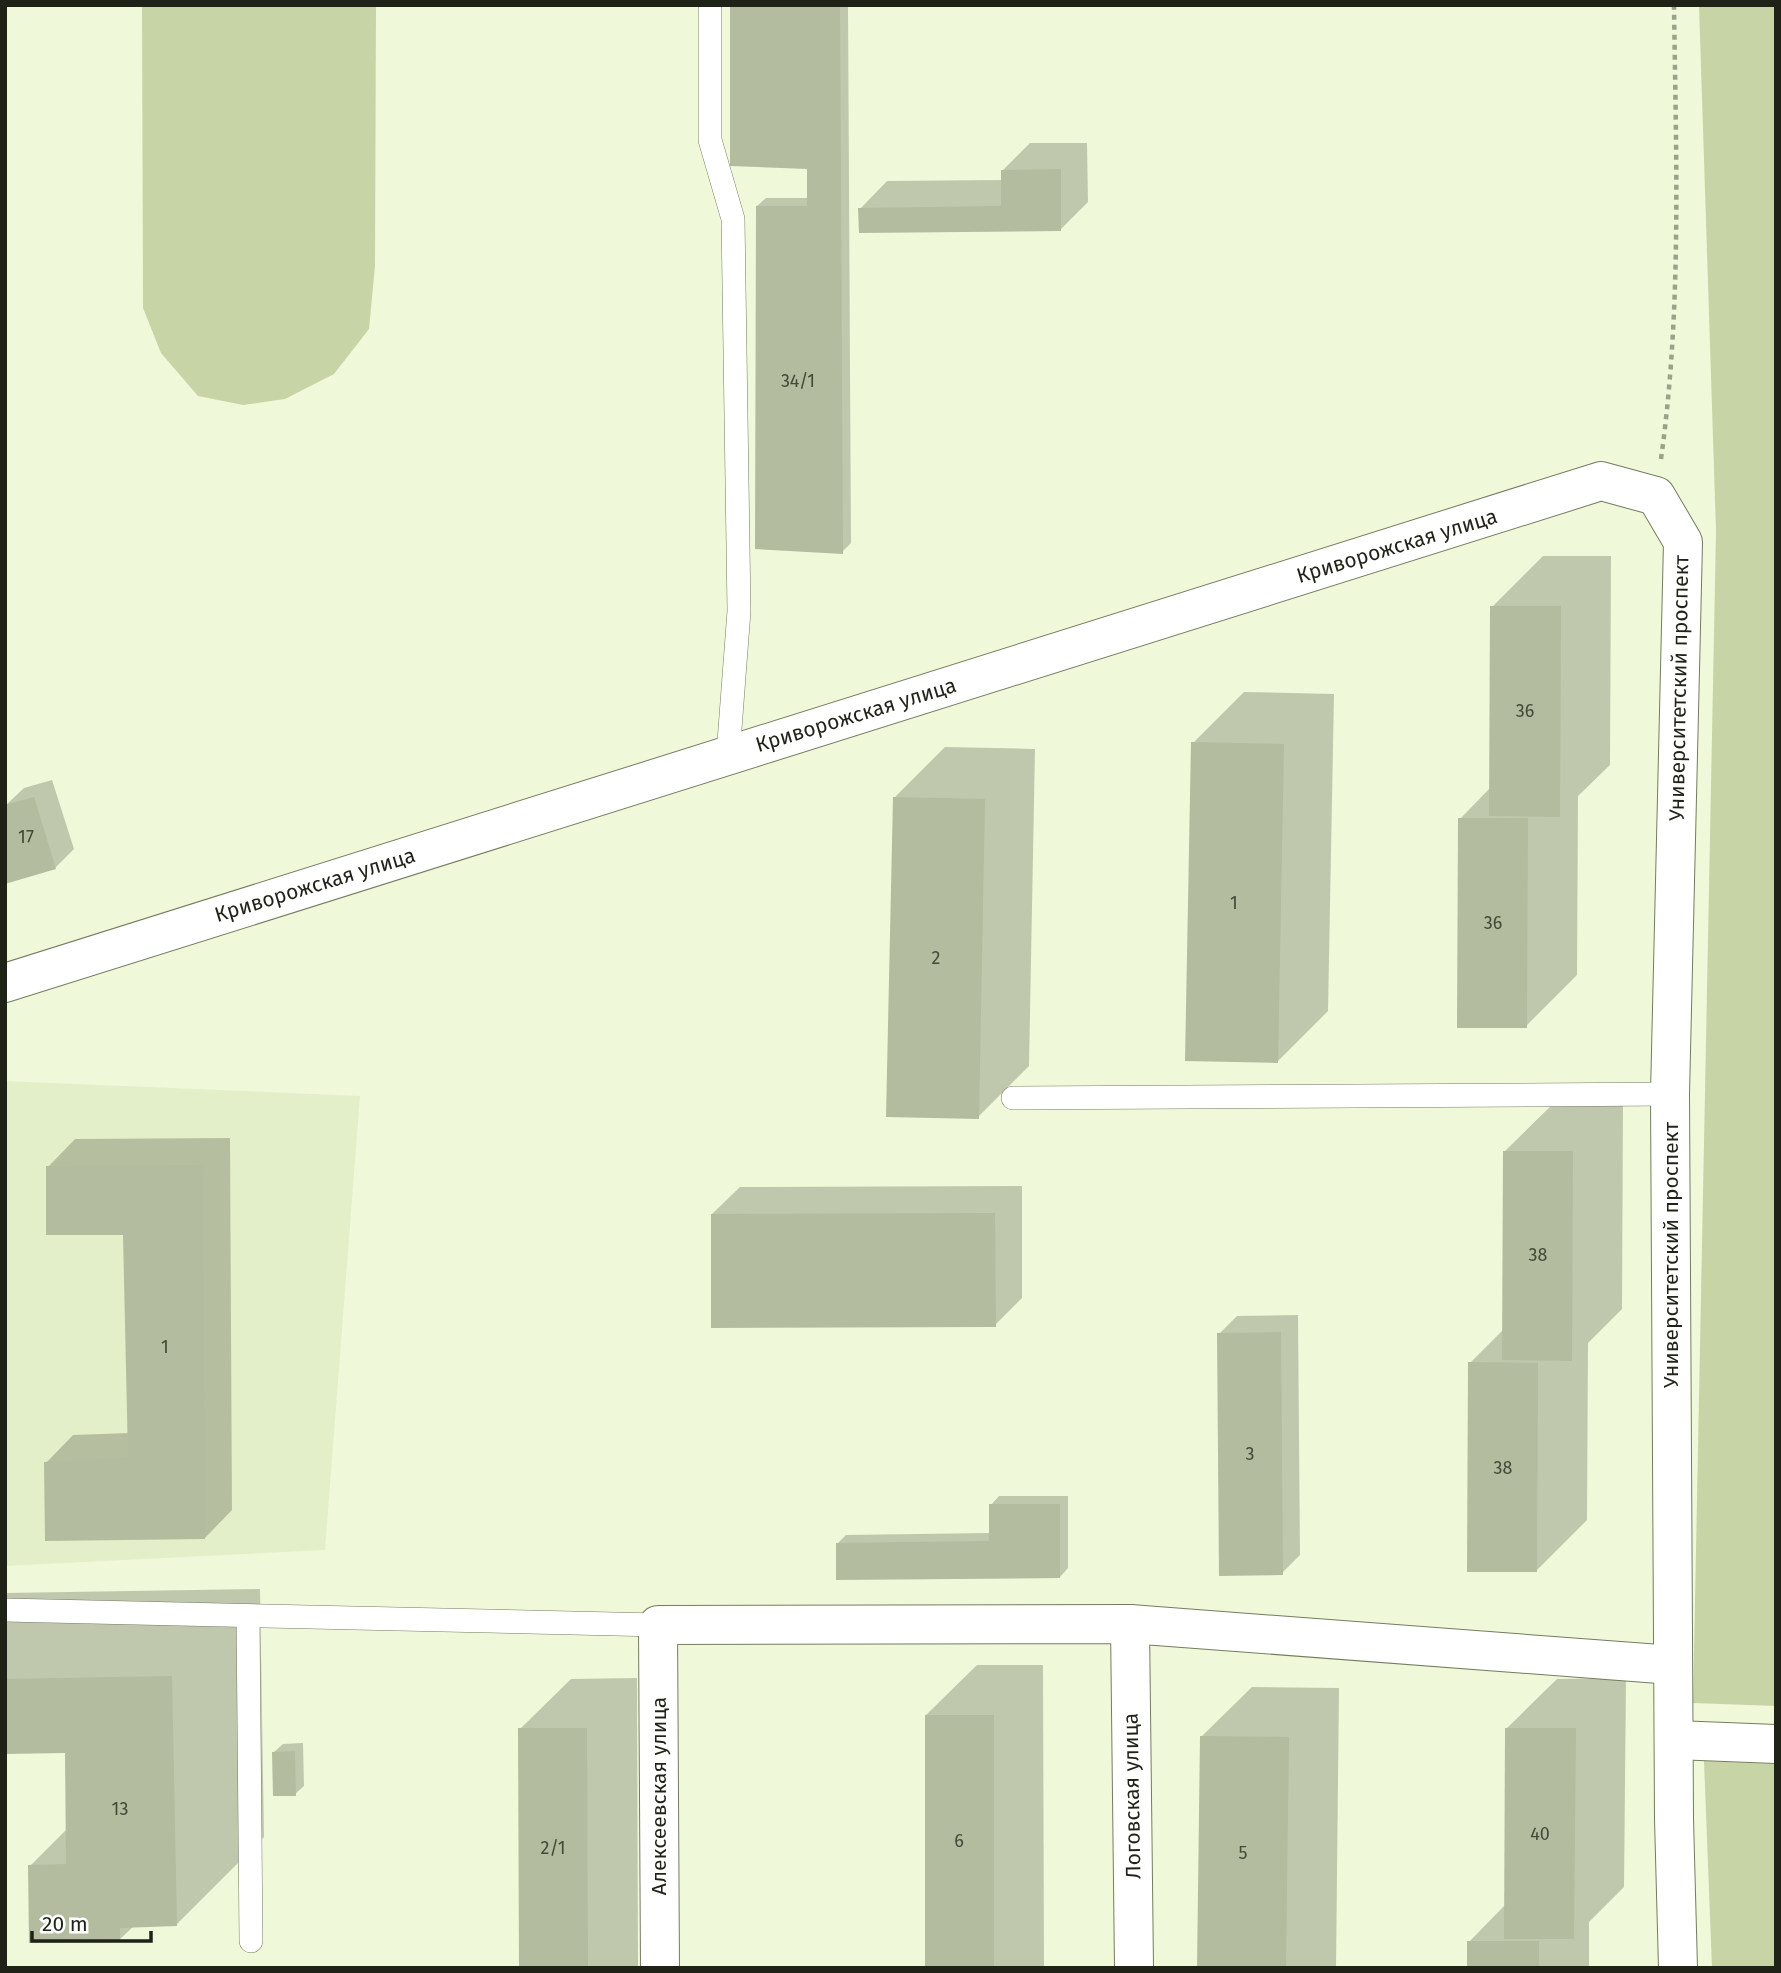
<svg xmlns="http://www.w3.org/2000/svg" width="1781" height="1973" font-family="'Fira Sans',sans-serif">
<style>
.built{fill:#e3efc8}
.green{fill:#c7d4a6}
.shadow{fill:#0003}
.building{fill:#b3bc9e}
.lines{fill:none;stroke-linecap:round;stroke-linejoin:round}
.lane-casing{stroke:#747c60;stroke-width:24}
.street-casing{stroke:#747c60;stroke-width:40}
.path{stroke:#9aa28a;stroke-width:4.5;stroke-dasharray:5 5;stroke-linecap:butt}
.lane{stroke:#fff;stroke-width:23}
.street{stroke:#fff;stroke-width:38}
.labels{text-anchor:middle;stroke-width:5;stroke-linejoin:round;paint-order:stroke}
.number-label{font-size:18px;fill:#444939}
.street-label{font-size:21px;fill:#1f2317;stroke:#fff}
</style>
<rect width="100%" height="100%" fill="#eff9d9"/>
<path class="built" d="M 5,1081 L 360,1096 L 325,1550 L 5,1566 Z"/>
<g class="green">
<path d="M 142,5 L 376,5 L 375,266 L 369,329 L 334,374 L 285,399 L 243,405 L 198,396 L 161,353 L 143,308 Z"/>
<path d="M 1699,5 L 1776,5 L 1776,1706 L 1693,1703 L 1716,531 Z"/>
<path d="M 1704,1761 L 1776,1764 L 1776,1968 L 1712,1968 Z"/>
</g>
<g class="shadow">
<path d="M 732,5 L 848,5 L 851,543 L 842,552 L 757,206 L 766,198 L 809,198 L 808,167 Z"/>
<path d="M 1030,143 L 1087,143 L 1088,202 L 1060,230 L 860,209 L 887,181 L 1003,180 L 1003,170 Z"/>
<path d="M 1543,556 L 1611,556 L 1610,765 L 1578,796 L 1577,975 L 1526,1026 L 1460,819 L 1491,787 L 1492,607 Z"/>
<path d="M 1244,692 L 1334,694 L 1328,1011 L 1277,1062 L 1193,743 Z"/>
<path d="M 945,747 L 1035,749 L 1029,1066 L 978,1117 L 894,798 Z"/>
<path d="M 52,780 L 74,849 L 55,868 L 5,806 L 24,788 Z"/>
<path d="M 1556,1101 L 1623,1101 L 1622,1309 L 1588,1343 L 1587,1520 L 1537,1570 L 1470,1363 L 1504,1329 L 1505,1151 Z"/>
<path d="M 230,1138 L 232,1510 L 205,1538 L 46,1463 L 73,1435 L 130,1433 L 125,1233 L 48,1167 L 75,1139 Z"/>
<path d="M 1022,1186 L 1022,1298 L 995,1325 L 712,1214 L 740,1187 Z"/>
<path d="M 1298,1315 L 1300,1555 L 1282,1573 L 1219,1334 L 1237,1316 Z"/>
<path d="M 999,1496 L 1068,1496 L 1068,1568 L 1060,1577 L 838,1543 L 846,1535 L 990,1533 L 991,1505 Z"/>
<path d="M 260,1589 L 264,1837 L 176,1925 L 134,1926 L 119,1940 L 30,1866 L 68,1828 L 67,1751 L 5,1752 L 5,1593 Z"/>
<path d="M 977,1665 L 1043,1665 L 1044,1968 L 927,1968 L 926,1715 Z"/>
<path d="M 637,1678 L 638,1968 L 520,1968 L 520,1729 L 571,1679 Z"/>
<path d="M 1626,1678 L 1624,1887 L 1589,1922 L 1589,1968 L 1468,1968 L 1469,1942 L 1505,1905 L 1506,1729 L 1557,1679 Z"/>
<path d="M 1252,1687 L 1339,1688 L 1336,1968 L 1199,1968 L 1201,1737 Z"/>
<path d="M 303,1743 L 304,1786 L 295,1794 L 274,1752 L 283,1744 Z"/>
</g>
<g class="building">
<path d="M 730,5 L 840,5 L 843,554 L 755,549 L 756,206 L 807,206 L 807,169 L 730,166 Z"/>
<path d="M 1061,169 L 1061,231 L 859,233 L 858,208 L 1001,206 L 1001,170 Z"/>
<path d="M 1490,606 L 1561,606 L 1560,817 L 1489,816 Z"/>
<path d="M 1191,742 L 1284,744 L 1278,1063 L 1185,1061 Z"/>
<path d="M 34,797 L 56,869 L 5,884 L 5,805 Z"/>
<path d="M 893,797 L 985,799 L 979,1119 L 886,1117 Z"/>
<path d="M 1458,818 L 1528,818 L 1527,1028 L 1457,1028 Z"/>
<path d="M 1503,1151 L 1573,1151 L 1572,1361 L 1502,1360 Z"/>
<path d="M 203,1165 L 205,1539 L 45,1541 L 44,1462 L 128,1458 L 123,1235 L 46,1235 L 46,1166 Z"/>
<path d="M 995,1213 L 996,1327 L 711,1328 L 711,1214 Z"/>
<path d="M 1281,1332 L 1283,1575 L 1219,1576 L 1217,1333 Z"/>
<path d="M 1468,1362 L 1538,1363 L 1537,1572 L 1467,1572 Z"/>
<path d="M 989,1504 L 1060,1504 L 1060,1578 L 836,1580 L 836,1543 L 989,1541 Z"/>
<path d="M 172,1676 L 177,1926 L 120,1928 L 120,1942 L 29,1943 L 28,1865 L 66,1864 L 65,1753 L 5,1754 L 5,1679 Z"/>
<rect x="925" y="1715" width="69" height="253"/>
<path d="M 518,1728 L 587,1728 L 588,1968 L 519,1968 Z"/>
<path d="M 1505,1728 L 1576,1728 L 1574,1939 L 1504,1939 Z"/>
<path d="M 1200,1736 L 1289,1737 L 1286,1968 L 1197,1968 Z"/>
<path d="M 295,1751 L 296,1796 L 273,1796 L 272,1752 Z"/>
<rect x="1467" y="1941" width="72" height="27"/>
</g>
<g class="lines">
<g class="lane-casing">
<g id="lane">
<path d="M 710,5 L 710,140 L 733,219 L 739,611 L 728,755"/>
<path d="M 1013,1098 L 1670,1094"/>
<path d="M 5,1610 L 658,1625"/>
<path d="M 248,1616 L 251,1941"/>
</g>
</g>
<g class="street-casing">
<g id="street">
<path d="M 5,983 L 1601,481 L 1656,496 L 1683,542 L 1670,1094 L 1674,1819 L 1678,1968"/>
<path d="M 1130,1624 L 1134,1968"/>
<path d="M 1675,1740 L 1776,1744"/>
<path d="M 660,1968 L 658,1625 L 1130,1624 L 1673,1665"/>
</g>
</g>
<path class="path" d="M 1661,459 C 1682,308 1676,157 1674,5"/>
<use href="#lane" class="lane"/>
<use href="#street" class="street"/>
</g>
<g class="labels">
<g class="number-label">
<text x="798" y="387">34/1</text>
<text x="1525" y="717">36</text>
<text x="26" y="843">17</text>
<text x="1234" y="909">1</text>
<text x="1493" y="929">36</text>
<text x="936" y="964">2</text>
<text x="1538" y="1261">38</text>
<text x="165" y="1353">1</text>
<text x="1250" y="1460">3</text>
<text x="1503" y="1474">38</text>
<text x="120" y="1815">13</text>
<text x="1540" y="1840">40</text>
<text x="959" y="1847">6</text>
<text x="553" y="1854">2/1</text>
<text x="1243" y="1859">5</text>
</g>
<g class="street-label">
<text transform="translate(1397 546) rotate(-17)" y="7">Криворожская улица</text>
<text transform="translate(1679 688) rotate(-89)" y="7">Университетский проспект</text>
<text transform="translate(856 715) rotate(-17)" y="7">Криворожская улица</text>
<text transform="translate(315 885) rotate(-17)" y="7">Криворожская улица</text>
<text transform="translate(1671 1255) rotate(-90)" y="7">Университетский проспект</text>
<text transform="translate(659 1796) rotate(-90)" y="7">Алексеевская улица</text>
<text transform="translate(1132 1796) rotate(-91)" y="7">Логовская улица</text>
</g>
</g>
<rect width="1781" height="1973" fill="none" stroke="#1f2317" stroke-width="14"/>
<path d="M32 1931v10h119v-10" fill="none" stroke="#1f2317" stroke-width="3.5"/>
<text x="42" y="1931" font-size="21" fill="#1f2317" stroke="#ffffff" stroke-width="5" paint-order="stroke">20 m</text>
</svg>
